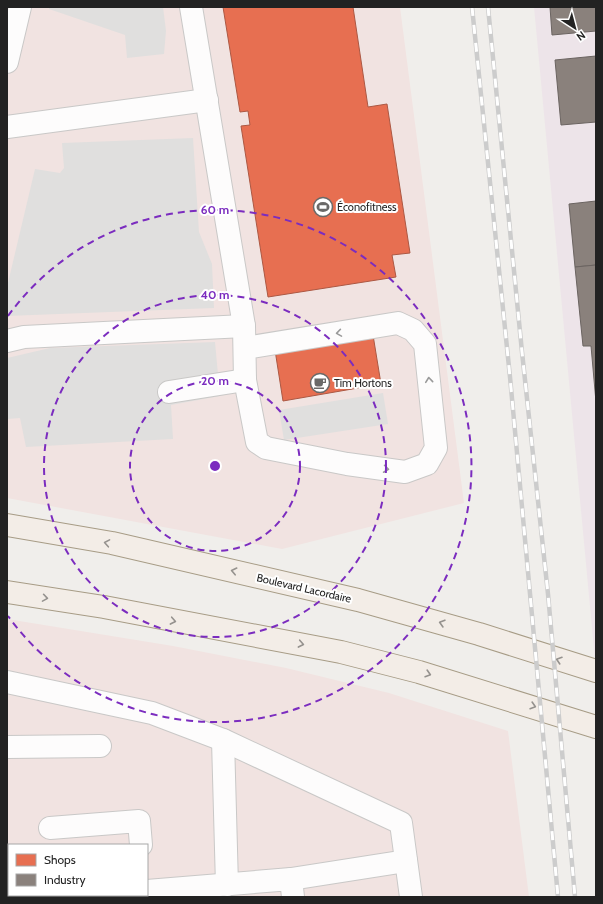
<svg xmlns="http://www.w3.org/2000/svg" width="603" height="904" font-family="Cabin,sans-serif">
<style>
.commercial{fill:#f1e3e1;fill-rule:evenodd}
.industrial{fill:#ede4e9}
.parking{fill:#e0dfde}
.shops{fill:#e76f51;stroke:#ac5843}
.industry{fill:#8a817c;stroke:#6b6461}
.lines{fill:none;stroke-linecap:round;stroke-linejoin:round}
.minor-casing{stroke:#c9c8c7;stroke-width:24}
.major-casing{stroke:#a79c86;stroke-width:24}
.minor{stroke:#fdfcfc;stroke-width:22}
.major{stroke:#f3ede7;stroke-width:22}
.rail-casing{stroke:#ccc;stroke-width:4.5}
.rail{stroke:#fff;stroke-width:3;stroke-dasharray:9;stroke-linecap:butt}
.oneway{stroke:#9a9a9a}
.oneway2{stroke:#95928e}
.ring{fill:none;stroke:#7b2cbf;stroke-width:2;stroke-dasharray:7 5}
.labels{text-anchor:middle;stroke-width:4;stroke-linejoin:round;paint-order:stroke}
.poi-label{font-size:11px;fill:#222;stroke:#fff;text-anchor:start}
.street-label{font-size:11px;fill:#222;stroke:#fff}
.centre{fill:#7b2cbf;stroke:#fff;stroke-width:2}
.ring-label{font-size:12px;text-anchor:middle;font-weight:bold;fill:#7b2cbf;stroke:#fff;stroke-width:4;stroke-linejoin:round;paint-order:stroke}
</style>
<rect width="100%" height="100%" fill="#f0eeeb"/>
<g class="commercial">
<path d="M 7,7 L 400,7 L 464,503 L 282,549 L 7,498 Z"/>
<path d="M 7,619 L 173,646 L 286,668 L 389,693 L 508,731 L 529,897 L 7,897 ZM 9,845 L 147,845 L 147,895 L 9,895 Z"/>
</g>
<path class="industrial" d="M 534,7 L 596,7 L 596,671 Z"/>
<g class="parking">
<path d="M 49,7 L 163,7 L 166,31 L 164,54 L 127,58 L 125,35 L 49,9 Z"/>
<path d="M 193,138 L 199,232 L 212,264 L 214,308 L 7,316 L 7,287 L 35,169 L 60,173 L 64,168 L 62,143 Z"/>
<path d="M 215,342 L 220,396 L 171,405 L 173,439 L 26,447 L 20,418 L 7,419 L 7,358 L 50,348 Z"/>
<path d="M 383,393 L 388,424 L 284,440 L 279,410 Z"/>
</g>
<g class="shops">
<path d="M 223,7 L 353,7 L 368,107 L 387,104 L 410,253 L 392,255 L 396,277 L 268,297 L 241,126 L 250,125 L 248,111 L 240,112 Z"/>
<path d="M 373,335 L 381,384 L 283,401 L 275,350 Z"/>
</g>
<g class="industry">
<path d="M 550,7 L 596,7 L 596,31 L 552,35 Z"/>
<path d="M 596,56 L 596,122 L 561,125 L 555,60 Z"/>
<path d="M 596,201 L 596,265 L 575,267 L 569,204 Z"/>
<path d="M 596,265 L 596,402 L 591,346 L 583,346 L 575,267 Z"/>
</g>
<g class="lines">
<g class="minor-casing">
<g id="minor">
<path d="M 191,7 L 244,326 L 245,380 L 257,442 L 266,448 L 347,464 L 405,472 L 427,464 L 436,448 L 425,344 L 413,330 L 398,323 L 245,348"/>
<path d="M 7,62 L 20,7"/>
<path d="M 7,127 L 207,100"/>
<path d="M 7,341 L 24,337 L 244,326"/>
<path d="M 169,392 L 245,380"/>
<path d="M 7,682 L 152,713 L 223,740 L 401,823 L 411,897"/>
<path d="M 223,740 L 227,885"/>
<path d="M 7,747 L 100,746"/>
<path d="M 50,828 L 139,821 L 141,845"/>
<path d="M 291,879 L 406,861"/>
<path d="M 147,891 L 291,879 L 293,897"/>
<path d="M 7,894 L 9,894"/>
</g>
</g>
<g class="major-casing">
<g id="major">
<path d="M 7,525 L 112,543 L 358,600 L 479,634 L 596,671"/>
<path d="M 7,592 L 104,607 L 341,652 L 419,672 L 596,727"/>
</g>
</g>
<use href="#minor" class="minor"/>
<use href="#major" class="major"/>
<g class="rail-casing">
<g id="rail">
<path d="M 472,7 L 510,377 L 558,897"/>
<path d="M 488,7 L 522,352 L 548,594 L 575,897"/>
</g>
</g>
<use href="#rail" class="rail"/>
</g>
<defs><path id="oneway-chevron" d="M-2-3.5L2.5 0L-2 3.5" fill="none" stroke-width="1.6" stroke-linecap="round" stroke-linejoin="round"/></defs>
<g class="oneway">
<use href="#oneway-chevron" transform="translate(339 333) rotate(171)"/>
<use href="#oneway-chevron" transform="translate(429 380) rotate(-96)"/>
<use href="#oneway-chevron" transform="translate(386 469) rotate(8)"/>
</g>
<g class="oneway2">
<use href="#oneway-chevron" transform="translate(107 543) rotate(-170)"/>
<use href="#oneway-chevron" transform="translate(234 571) rotate(-167)"/>
<use href="#oneway-chevron" transform="translate(45 598) rotate(9)"/>
<use href="#oneway-chevron" transform="translate(173 621) rotate(11)"/>
<use href="#oneway-chevron" transform="translate(442 623) rotate(-164)"/>
<use href="#oneway-chevron" transform="translate(301 644) rotate(11)"/>
<use href="#oneway-chevron" transform="translate(559 660) rotate(-162)"/>
<use href="#oneway-chevron" transform="translate(428 674) rotate(17)"/>
<use href="#oneway-chevron" transform="translate(533 706) rotate(17)"/>
</g>
<g class="ring">
<circle cx="215" cy="466" r="85"/>
<circle cx="215" cy="466" r="171"/>
<path d="M8 316A256 256 0 1 1 8 616"/>
</g>
<defs>
<g id="stadium-ring" transform="scale(1)"><circle r="9.5" fill="#fff" stroke="#6a6968" stroke-width="1.5"/><path d="M0-5a6.5 5 0 1 0 0 10a6.5 5 0 1 0 0-10ZM-3.5-1.8h7v3.6h-7Z" fill="#6a6968"/></g>
<g id="cafe-ring" transform="scale(1)"><circle r="9.5" fill="#fff" stroke="#6a6968" stroke-width="1.5"/><path d="M-5.5-4.5H6V0H3Q3 3.5 0 3.5H-2.5Q-5.5 3.5-5.5 0ZM3-3.2v2h1.7v-2ZM-6 4.5H4V6H-6Z" fill="#6a6968"/></g>
</defs>
<g fill-rule="evenodd">
<use href="#stadium-ring" x="323" y="207"/>
<use href="#cafe-ring" x="320" y="383"/>
</g>
<g class="labels">
<g class="poi-label">
<text x="337" y="211">Éconofitness</text>
<text x="334" y="387">Tim Hortons</text>
</g>
<g class="street-label">
<text transform="translate(304 588) rotate(13)" y="4">Boulevard Lacordaire</text>
</g>
</g>
<circle cx="215" cy="466" r="6" class="centre"/>
<g class="ring-label">
<text x="215" y="214">60 m</text>
<text x="215" y="299">40 m</text>
<text x="215" y="385">20 m</text>
</g>
<rect width="603" height="904" fill="none" stroke="#222222" stroke-width="16"/>
<rect x="8" y="844" width="140" height="52" fill="#ffffff" stroke="#a7a7a7"/>
<rect x="16" y="854" width="20" height="12" fill="#e76f51" stroke="#a7a7a7"/>
<text x="44" y="864" font-size="12" fill="#222222">Shops</text>
<rect x="16" y="874" width="20" height="12" fill="#8a817c" stroke="#a7a7a7"/>
<text x="44" y="884" font-size="12" fill="#222222">Industry</text>
<g transform="translate(575 28) rotate(144)" stroke="#ffffff" stroke-width="3" paint-order="stroke">
<path d="M0-3L7 15L0 10L-7 15Z" fill="#222222"/>
<text y="-6" font-size="11" font-weight="bold" text-anchor="middle" fill="#222222">N</text>
</g>
</svg>
